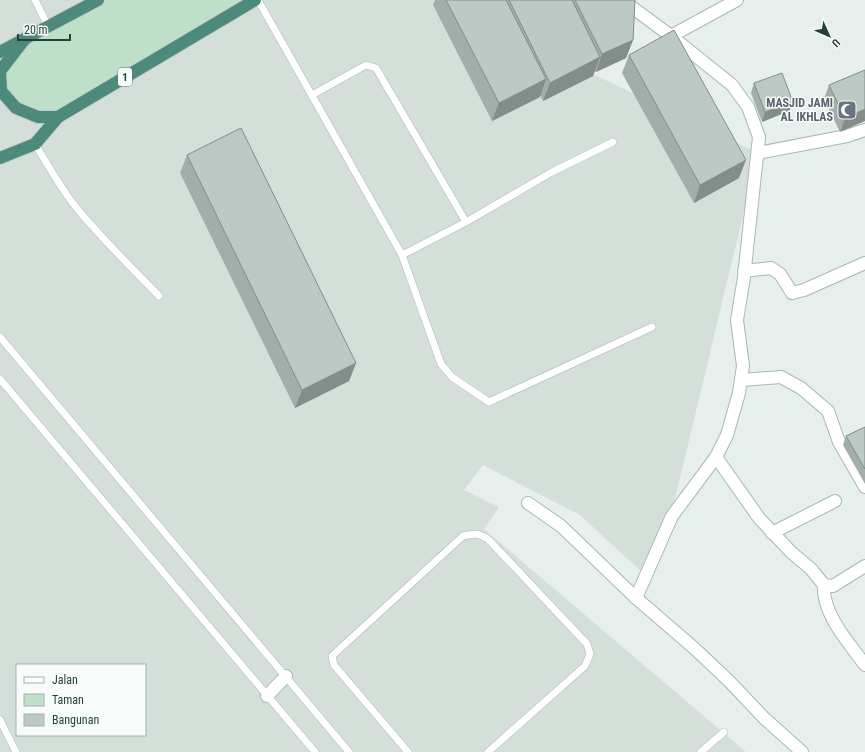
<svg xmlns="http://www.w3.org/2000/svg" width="865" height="752" font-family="'Roboto Condensed',sans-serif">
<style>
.built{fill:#d4dfda;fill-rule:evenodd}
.green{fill:#bfe0c8}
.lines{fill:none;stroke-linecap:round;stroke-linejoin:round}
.service-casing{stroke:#a8b8b2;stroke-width:8}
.minor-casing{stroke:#a8b8b2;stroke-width:14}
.trunk-casing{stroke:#c2cac8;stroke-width:14}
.service{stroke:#fff;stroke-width:7}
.minor{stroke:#fff;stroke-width:12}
.trunk{stroke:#4c8a7c;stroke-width:12}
.wall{fill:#a1aea9}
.shaded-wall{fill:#838d89}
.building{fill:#bbcac4;stroke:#838d89}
.labels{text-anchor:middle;stroke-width:3;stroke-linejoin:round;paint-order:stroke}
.shield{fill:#f7fbf9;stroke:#637a73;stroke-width:1}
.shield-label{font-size:11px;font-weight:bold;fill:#24423a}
.worship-label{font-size:12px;font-weight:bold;fill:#5b616d;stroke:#f7fbf9;text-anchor:end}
</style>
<rect width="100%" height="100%" fill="#e6efeb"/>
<path class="built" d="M 0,0 L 438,0 L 758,153 L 667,532 L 645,575 L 580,515 L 483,465 L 464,490 L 499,507 L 484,529 L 746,752 L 0,752 ZM 17,665 L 145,665 L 145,735 L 17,735 Z"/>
<path class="green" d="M 98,0 L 255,0 L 58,117 L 38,117 L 1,91 L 0,71 L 24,40 Z"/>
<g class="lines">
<g class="service-casing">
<g id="service">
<path d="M 35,0 L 48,26"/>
<path d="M 258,0 L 402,255 L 441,364 L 452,377 L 489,402 L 652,327"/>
<path d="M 312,95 L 366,65 L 376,68 L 466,222"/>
<path d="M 35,144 C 48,165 60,187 75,206 C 101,238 131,267 159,296"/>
<path d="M 402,255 L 466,222 L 552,172 L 613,142"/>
<path d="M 0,337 L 349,752"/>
<path d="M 0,379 L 315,752"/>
<path d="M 0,720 L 16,752"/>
<path d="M 408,752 L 334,665 L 332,656 L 463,536 C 475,533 479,533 489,540 L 587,644 L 590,654 L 585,666 L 488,752"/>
<path d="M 701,752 L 724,732"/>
</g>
</g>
<g class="minor-casing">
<g id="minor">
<path d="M 622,0 L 671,36 L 732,85 L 748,107 L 759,137 L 744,277 L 737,320 L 743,366 L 739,393 L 727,435 L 716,457 L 672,516 L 636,598"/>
<path d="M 671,36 L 737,0"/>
<path d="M 758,153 L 847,136 L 865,130"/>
<path d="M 744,271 L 771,268 L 780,274 L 792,293 L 804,290 L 865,263"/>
<path d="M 741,380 L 781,377 L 801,388 L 828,411 L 839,442 L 865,487"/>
<path d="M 716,457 L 759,518 L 791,552 L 811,569 L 824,585 L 833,586 L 865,566"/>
<path d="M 528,503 L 561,526 L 636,598 L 694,648 L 729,681 L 764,718 L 802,752"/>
<path d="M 772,533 L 835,501"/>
<path d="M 824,585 C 822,614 849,643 865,665"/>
<path d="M 267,696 L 286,676"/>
</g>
</g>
<g class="trunk-casing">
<g id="trunk">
<path d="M 24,40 L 0,71 L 1,91 L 16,108 L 38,117 L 58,117"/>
<path d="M 0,52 L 98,0"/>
<path d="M 0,158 L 35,144 L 58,117 L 255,0"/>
</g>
</g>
<use href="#service" class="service"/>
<use href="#minor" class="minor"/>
<use href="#trunk" class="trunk"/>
</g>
<g class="wall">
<path d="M 435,0 L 635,0 L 633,40 L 626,58 L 596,72 L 595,71 L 593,76 L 543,101 L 540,95 L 540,97 L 492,121 L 433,5 Z"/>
<path d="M 629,55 L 739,178 L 694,203 L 622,73 Z"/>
<path d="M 865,70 L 840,132 L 824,99 L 829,85 Z"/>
<path d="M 754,83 L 793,102 L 789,111 L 762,122 L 751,93 Z"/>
<path d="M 187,155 L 356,363 L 349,381 L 295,408 L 180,173 Z"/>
<path d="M 865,427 L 865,484 L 843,445 L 846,436 Z"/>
</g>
<g class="shaded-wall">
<path d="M 633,40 L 626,58 L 596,72 L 602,54 Z"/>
<path d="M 600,57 L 593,76 L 543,101 L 550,83 Z"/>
<path d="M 546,79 L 540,97 L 492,121 L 499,103 Z"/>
<path d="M 793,102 L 789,111 L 762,122 L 765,112 Z"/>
<path d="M 865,109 L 865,121 L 840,132 L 845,118 Z"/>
<path d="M 746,160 L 739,178 L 694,203 L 700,185 Z"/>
<path d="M 356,363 L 349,381 L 295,408 L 302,390 Z"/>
</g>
<g class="building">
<path d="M 446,0 L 506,0 L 546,79 L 499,103 Z"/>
<path d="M 509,0 L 572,0 L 600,57 L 550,83 Z"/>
<path d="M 575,0 L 635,0 L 633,40 L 602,54 Z"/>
<path d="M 674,30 L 746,160 L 700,185 L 629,55 Z"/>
<path d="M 865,70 L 865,109 L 845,118 L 829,85 Z"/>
<path d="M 782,73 L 793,102 L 765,112 L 754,83 Z"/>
<path d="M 241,128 L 356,363 L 302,390 L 187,155 Z"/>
<path d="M 865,427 L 865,469 L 846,436 Z"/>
</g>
<defs>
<g id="mosque-square" transform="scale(1)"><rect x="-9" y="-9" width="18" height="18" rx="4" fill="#6b7280" stroke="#f7fbf9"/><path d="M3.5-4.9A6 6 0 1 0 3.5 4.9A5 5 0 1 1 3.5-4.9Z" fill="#fff"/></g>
</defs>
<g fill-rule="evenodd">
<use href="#mosque-square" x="847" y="110"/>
</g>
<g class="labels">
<rect class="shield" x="118" y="68" width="14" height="18" rx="3"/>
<g class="shield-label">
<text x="125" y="81">1</text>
</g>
<g class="worship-label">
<text x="833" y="107">MASJID JAMI<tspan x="833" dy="14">AL IKHLAS</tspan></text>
</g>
</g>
<rect x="16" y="664" width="130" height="72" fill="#f7fbf9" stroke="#a3b1ad"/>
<rect x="24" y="677" width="20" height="6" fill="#ffffff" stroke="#a3b1ad"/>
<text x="52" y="684" font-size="12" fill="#24423a">Jalan</text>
<rect x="24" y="694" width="20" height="12" fill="#bfe0c8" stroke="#a3b1ad"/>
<text x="52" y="704" font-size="12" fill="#24423a">Taman</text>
<rect x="24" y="714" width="20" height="12" fill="#bbcac4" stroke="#a3b1ad"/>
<text x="52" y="724" font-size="12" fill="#24423a">Bangunan</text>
<g transform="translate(829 36) rotate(135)" stroke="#f7fbf9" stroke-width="3" paint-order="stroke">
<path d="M0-3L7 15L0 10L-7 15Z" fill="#24423a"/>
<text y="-6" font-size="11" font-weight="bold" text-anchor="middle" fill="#24423a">U</text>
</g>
<path d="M18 34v6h52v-6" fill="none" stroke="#24423a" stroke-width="2"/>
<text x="24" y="34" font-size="12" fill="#24423a" stroke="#f7fbf9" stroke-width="3" paint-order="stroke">20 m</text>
</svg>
